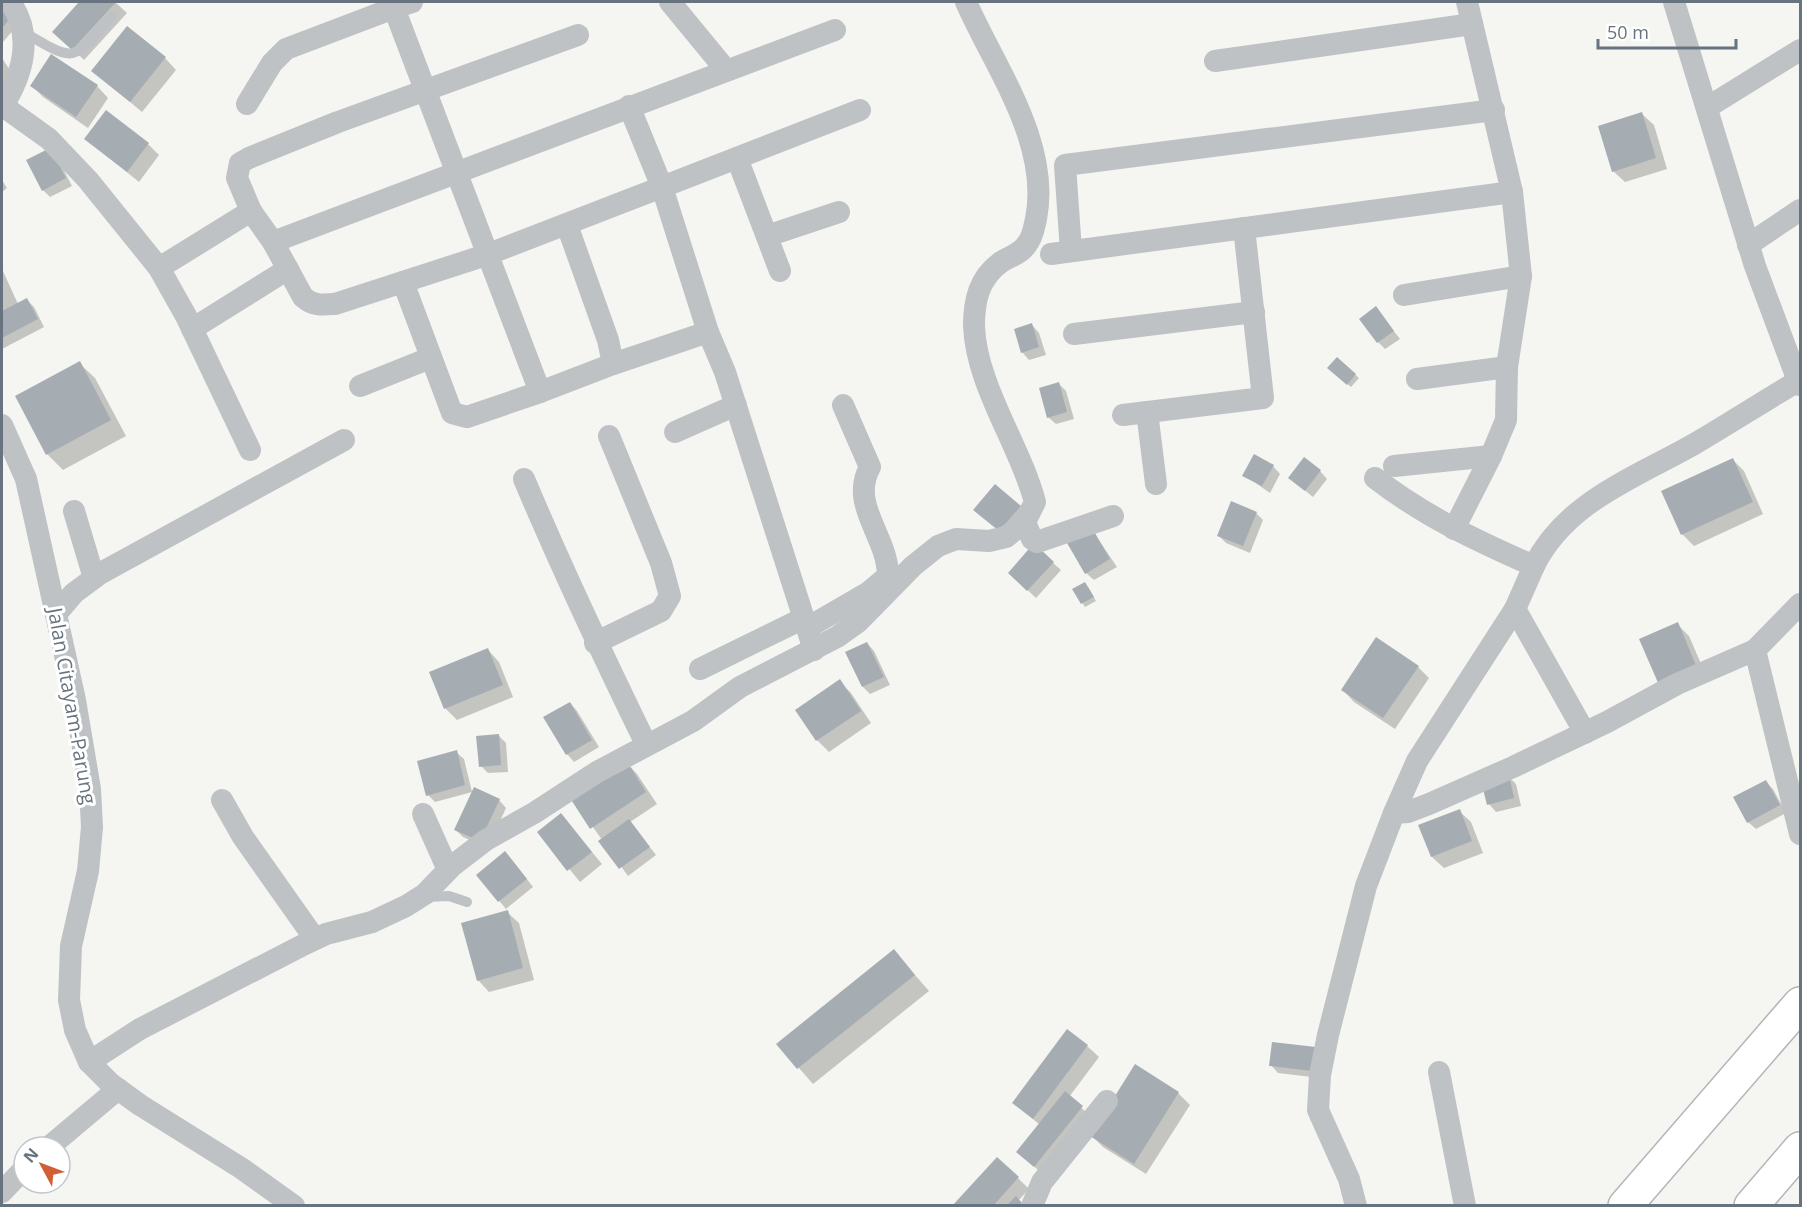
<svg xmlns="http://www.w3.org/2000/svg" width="1802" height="1207" font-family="'Open Sans',sans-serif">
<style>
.shadow{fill:#0003}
.building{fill:#a6adb2}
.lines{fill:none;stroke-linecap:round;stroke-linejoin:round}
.highway-casing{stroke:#b3b6b9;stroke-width:36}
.lane{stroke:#bec2c5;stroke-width:10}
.street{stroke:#bec2c5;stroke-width:22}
.highway{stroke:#fff;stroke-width:33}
.labels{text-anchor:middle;stroke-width:6;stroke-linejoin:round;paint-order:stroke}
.street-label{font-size:20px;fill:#677480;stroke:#fff}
</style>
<rect width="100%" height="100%" fill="#f5f5f2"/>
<g class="shadow">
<path d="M 81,2 L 115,2 L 127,13 L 84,60 L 54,31 Z"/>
<path d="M 2,4 L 21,21 L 3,42 L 2,40 Z"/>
<path d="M 2,58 L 19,84 L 2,95 Z"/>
<path d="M 165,58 L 176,70 L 142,112 L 93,71 Z"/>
<path d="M 32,86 L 97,86 L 108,98 L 88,128 L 43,97 Z"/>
<path d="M 1642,114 L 1654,125 L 1667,169 L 1625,182 L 1613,171 Z"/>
<path d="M 86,139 L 148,144 L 159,155 L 139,182 Z"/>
<path d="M 57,157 L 72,186 L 50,197 L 43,190 Z"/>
<path d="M 2,180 L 7,188 L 2,192 Z"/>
<path d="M 2,269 L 18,304 L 26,299 L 34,307 L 44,327 L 2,349 Z"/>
<path d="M 1376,308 L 1400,339 L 1385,349 L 1378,342 Z"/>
<path d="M 1032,325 L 1039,333 L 1046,355 L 1029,360 L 1022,352 Z"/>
<path d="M 1337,359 L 1359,378 L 1351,387 L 1329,368 Z"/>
<path d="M 79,363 L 95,378 L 126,436 L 63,470 L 47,454 L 17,396 Z"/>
<path d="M 1059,384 L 1066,391 L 1074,419 L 1056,424 L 1048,417 Z"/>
<path d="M 1732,459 L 1744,471 L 1763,514 L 1694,546 L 1682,534 Z"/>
<path d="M 1273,466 L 1280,474 L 1270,493 L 1244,475 Z"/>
<path d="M 1320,471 L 1327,479 L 1313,497 L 1290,478 Z"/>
<path d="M 1020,507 L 1027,514 L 1008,538 L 975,509 Z"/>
<path d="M 1256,513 L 1263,520 L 1250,553 L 1226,543 L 1219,536 Z"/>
<path d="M 1092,530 L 1117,567 L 1094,580 L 1086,573 Z"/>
<path d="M 1034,546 L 1061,570 L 1036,598 L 1017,580 Z"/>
<path d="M 1088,587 L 1096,601 L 1085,607 L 1074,590 Z"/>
<path d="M 1677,624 L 1689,636 L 1708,680 L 1672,695 Z"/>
<path d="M 867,643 L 874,651 L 890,685 L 870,694 L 863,687 Z"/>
<path d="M 488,650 L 499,662 L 513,697 L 457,720 L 445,708 Z"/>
<path d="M 1418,667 L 1429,678 L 1395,729 L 1354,702 L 1343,690 Z"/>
<path d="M 839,681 L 851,693 L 871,723 L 829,752 L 817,740 L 797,710 Z"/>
<path d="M 570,703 L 577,711 L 599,747 L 574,762 L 567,754 Z"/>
<path d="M 498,735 L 506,743 L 508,772 L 488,773 L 481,766 Z"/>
<path d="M 456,752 L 464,759 L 472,792 L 435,802 L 428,795 Z"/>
<path d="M 626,762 L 637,774 L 657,804 L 630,822 L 656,855 L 628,876 L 572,798 Z"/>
<path d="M 1508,776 L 1516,784 L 1521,806 L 1496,812 L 1489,804 Z"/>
<path d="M 1765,781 L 1773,789 L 1786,813 L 1756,829 L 1748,822 Z"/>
<path d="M 499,800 L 506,808 L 488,848 L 463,837 L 456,830 Z"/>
<path d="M 1459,811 L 1471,822 L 1483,853 L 1444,868 L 1432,857 L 1420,826 Z"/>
<path d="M 561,815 L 602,864 L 580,882 L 539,832 Z"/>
<path d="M 512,860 L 533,887 L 506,909 L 478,875 Z"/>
<path d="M 507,912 L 519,923 L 534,980 L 489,992 L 478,980 Z"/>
<path d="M 894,951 L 929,991 L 813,1084 L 778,1044 Z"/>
<path d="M 1274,1043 L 1320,1078 L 1278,1073 L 1271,1065 Z"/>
<path d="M 1087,1046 L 1099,1057 L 1069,1097 L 1094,1119 L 1046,1177 L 1018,1152 L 1040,1125 L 1014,1103 Z"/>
<path d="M 1178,1093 L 1190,1105 L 1146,1174 L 1103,1147 L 1092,1136 Z"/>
<path d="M 1018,1178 L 1029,1189 L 1018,1201 L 1023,1206 L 954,1206 Z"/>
</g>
<g class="building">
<path d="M 2,2 L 15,13 L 2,28 Z"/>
<path d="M 79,2 L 116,2 L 72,50 L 52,32 Z"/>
<path d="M 127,26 L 166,57 L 130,102 L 91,71 Z"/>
<path d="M 51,54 L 98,85 L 76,117 L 30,86 Z"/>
<path d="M 106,110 L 149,143 L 127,172 L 84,139 Z"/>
<path d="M 1642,112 L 1656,158 L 1612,172 L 1598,126 Z"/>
<path d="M 50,148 L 66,178 L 42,191 L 26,160 Z"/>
<path d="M 27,298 L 38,319 L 2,338 L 2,311 Z"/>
<path d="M 1376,306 L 1394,331 L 1377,343 L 1359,319 Z"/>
<path d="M 1032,323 L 1039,347 L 1021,353 L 1014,329 Z"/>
<path d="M 1337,357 L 1356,374 L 1347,385 L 1327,368 Z"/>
<path d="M 80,361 L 111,420 L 46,455 L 15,396 Z"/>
<path d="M 1059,382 L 1067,412 L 1047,418 L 1039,388 Z"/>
<path d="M 1254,454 L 1274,465 L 1262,486 L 1242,476 Z"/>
<path d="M 1304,457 L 1321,470 L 1305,491 L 1288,478 Z"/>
<path d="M 1733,458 L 1753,502 L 1681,535 L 1661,491 Z"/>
<path d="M 995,484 L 1021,506 L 999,531 L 973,510 Z"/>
<path d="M 1231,501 L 1257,512 L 1243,546 L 1217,536 Z"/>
<path d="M 1092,528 L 1110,559 L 1085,574 L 1067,543 Z"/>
<path d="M 1034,543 L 1054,562 L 1027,591 L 1008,573 Z"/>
<path d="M 1085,582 L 1094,597 L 1081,604 L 1072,589 Z"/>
<path d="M 1678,622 L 1697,668 L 1659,685 L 1639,639 Z"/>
<path d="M 1376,637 L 1419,666 L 1383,718 L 1341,690 Z"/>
<path d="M 867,642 L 884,677 L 862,687 L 845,652 Z"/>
<path d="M 488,648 L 503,685 L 444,709 L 429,672 Z"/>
<path d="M 840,679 L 861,711 L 816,741 L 795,710 Z"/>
<path d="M 570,702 L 592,740 L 566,755 L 543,717 Z"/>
<path d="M 499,734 L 501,765 L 479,767 L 476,736 Z"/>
<path d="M 457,750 L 465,785 L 426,796 L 417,761 Z"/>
<path d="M 626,760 L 646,792 L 590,829 L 570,798 Z"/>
<path d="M 1509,775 L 1514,798 L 1487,805 L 1481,781 Z"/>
<path d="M 1766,780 L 1780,805 L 1747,823 L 1733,797 Z"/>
<path d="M 474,787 L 500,799 L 480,841 L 454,830 Z"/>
<path d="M 1460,809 L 1472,841 L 1431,857 L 1418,825 Z"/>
<path d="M 561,813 L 592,852 L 567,871 L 537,832 Z"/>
<path d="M 629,819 L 650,847 L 619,869 L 598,841 Z"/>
<path d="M 505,851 L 527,879 L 498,902 L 476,875 Z"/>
<path d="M 508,910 L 523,968 L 477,981 L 461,923 Z"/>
<path d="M 894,949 L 915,975 L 797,1069 L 776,1044 Z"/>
<path d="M 1067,1029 L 1088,1045 L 1033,1119 L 1012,1103 Z"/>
<path d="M 1272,1042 L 1316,1047 L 1313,1071 L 1269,1066 Z"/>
<path d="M 1135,1064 L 1179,1092 L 1134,1164 L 1090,1136 Z"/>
<path d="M 1065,1091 L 1083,1106 L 1034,1167 L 1016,1152 Z"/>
<path d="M 997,1157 L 1019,1177 L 993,1206 L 952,1206 Z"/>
<path d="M 1016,1196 L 1022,1203 L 1019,1206 L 1006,1206 Z"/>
</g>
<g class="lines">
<g class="highway-casing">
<g id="highway">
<path d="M 1625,1206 L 1800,1004"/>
<path d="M 1751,1206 L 1800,1149"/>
</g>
</g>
<g class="lane">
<path d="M 24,32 C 78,65 72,60 112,16"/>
<path d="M 426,897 L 449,896 L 467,902"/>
</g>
<g class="street">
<path d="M 412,2 L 394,8 L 540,392 L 613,364 L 608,340 L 567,225"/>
<path d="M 670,2 L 726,70"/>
<path d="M 1674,2 L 1755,266 L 1798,381"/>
<path d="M 1215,61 L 1472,24"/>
<path d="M 247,104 L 272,63 L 286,49 L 394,8"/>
<path d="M 3,106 L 49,139 L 88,180 L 159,268 L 186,316 L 250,450"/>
<path d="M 629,106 L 662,187 L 860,110"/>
<path d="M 2,107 C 23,75 34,35 10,2"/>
<path d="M 1708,107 L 1800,50"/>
<path d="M 737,158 L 780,271"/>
<path d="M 251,211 L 273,242 L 303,297 C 313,306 322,305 335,304 L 486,255 L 662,187 L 708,332 L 725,372 L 814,650"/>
<path d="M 767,236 L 839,212"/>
<path d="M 273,242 L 835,30"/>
<path d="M 1748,245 L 1800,210"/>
<path d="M 1071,251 L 1065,165 L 1494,110"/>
<path d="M 1051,254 L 1512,192"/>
<path d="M 159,268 L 251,211 L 237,178 L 240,163 L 249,158 L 338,122 L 578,35"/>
<path d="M 403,282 L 452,413 L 467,417 L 540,392"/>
<path d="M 1404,295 L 1521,276"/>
<path d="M 192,329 L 288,269"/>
<path d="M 1074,334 L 1254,312"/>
<path d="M 613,364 L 708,332"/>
<path d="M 1417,379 L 1507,367"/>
<path d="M 360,386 L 430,358"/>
<path d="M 1147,412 L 1156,484"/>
<path d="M 1123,415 L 1263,398 L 1244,228"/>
<path d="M 2,425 L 26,479 L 75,700 L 90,789 L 92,827 L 88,871 L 71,946 L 69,1000 L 75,1030 L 89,1062 L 111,1084 L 140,1105 L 241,1168 L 294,1206"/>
<path d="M 675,432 L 736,405"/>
<path d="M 1394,466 L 1491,456"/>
<path d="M 524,479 C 562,569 603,656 646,744"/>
<path d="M 74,511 L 94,578"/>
<path d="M 1025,522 L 1032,539 L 1037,542 L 1113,516"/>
<path d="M 1454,529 L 1491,456 L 1506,420 L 1507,367 L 1521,276 L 1512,192 L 1467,2"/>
<path d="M 1534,566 C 1566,501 1637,477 1696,443 C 1730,423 1764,401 1798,381 L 1800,385"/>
<path d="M 1515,609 L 1585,733"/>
<path d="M 56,614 L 74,593 L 101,573 L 344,440"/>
<path d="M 807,628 L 869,592 L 888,576 C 888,536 849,505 870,467 L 843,405"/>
<path d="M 595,643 L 661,611 L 670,596 L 661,563 L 609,436"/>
<path d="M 1755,650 L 1800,834"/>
<path d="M 700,669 L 804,618"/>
<path d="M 222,800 L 243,837 L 315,939"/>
<path d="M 1394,813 L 1408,812 L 1429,804 L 1513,767 L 1607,722 L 1677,684 L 1755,650 L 1800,604"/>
<path d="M 423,814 L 448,870"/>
<path d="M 89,1062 L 140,1029 L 305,944 L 326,934 L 372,922 L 406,906 L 425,894 L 452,866 L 486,840 L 534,813 L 597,772 L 693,721 L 740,687 L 837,637 L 858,622 L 913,566 L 938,546 L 956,539 L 989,541 L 1006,537 L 1025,522 L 1035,502 C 1020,445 976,385 974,326 C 974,300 979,278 1001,262 C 1010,256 1021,254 1027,244 C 1033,237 1034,227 1036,219 C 1051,143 995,68 966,2"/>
<path d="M 1439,1072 L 1465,1206"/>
<path d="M 49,1147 L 118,1089"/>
<path d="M 2,1192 L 24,1169"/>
<path d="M 1032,1206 L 1042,1182 L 1107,1101"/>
<path d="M 1356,1206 L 1349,1179 L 1318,1110 L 1320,1075 L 1328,1035 L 1366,886 L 1394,813 L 1417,761 L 1515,609 L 1534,566 C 1477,541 1424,516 1375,478"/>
</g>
<use href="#highway" class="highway"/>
</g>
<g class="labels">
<g class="street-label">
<text transform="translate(72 706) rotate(80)" y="7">Jalan Citayam-Parung</text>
</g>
</g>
<rect width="1802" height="1207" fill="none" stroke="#677480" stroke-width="6"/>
<g transform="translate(42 1165) rotate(311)"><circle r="28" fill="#ffffff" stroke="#c2c7cc" stroke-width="1.5"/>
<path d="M0-4.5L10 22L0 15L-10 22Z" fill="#d25f34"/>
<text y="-9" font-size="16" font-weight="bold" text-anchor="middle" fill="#677480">N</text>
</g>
<path d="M1598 39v9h138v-9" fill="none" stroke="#677480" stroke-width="3"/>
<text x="1607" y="39" font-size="18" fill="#677480" stroke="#ffffff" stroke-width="4.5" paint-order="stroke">50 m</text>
</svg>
